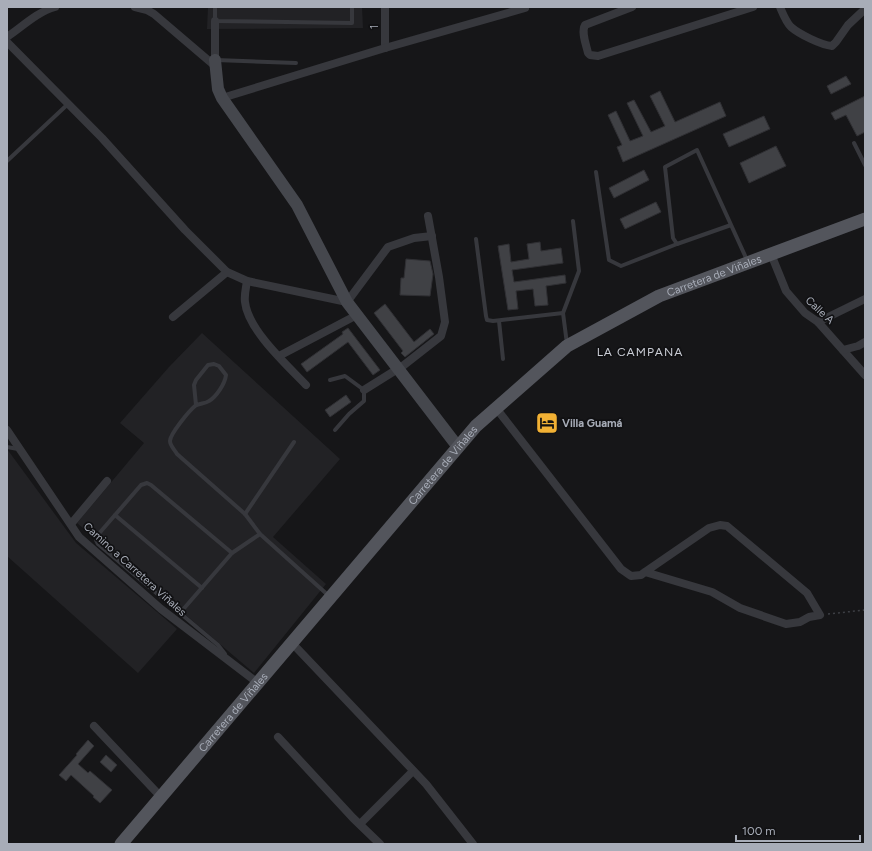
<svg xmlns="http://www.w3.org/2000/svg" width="872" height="851" font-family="Figtree,sans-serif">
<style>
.built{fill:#222225}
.building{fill:#404145;stroke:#303034}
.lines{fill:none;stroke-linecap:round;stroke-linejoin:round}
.path{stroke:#3d3f44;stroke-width:1.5;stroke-dasharray:2 3;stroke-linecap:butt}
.lane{stroke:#37383d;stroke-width:4}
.street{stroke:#37383d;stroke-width:8}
.secondary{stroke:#45474d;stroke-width:12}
.primary{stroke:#53555c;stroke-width:13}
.labels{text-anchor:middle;stroke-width:3.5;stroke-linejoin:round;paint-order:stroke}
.street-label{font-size:11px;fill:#a8adb8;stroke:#111113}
.poi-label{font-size:11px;font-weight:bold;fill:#a8adb8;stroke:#111113;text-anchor:start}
.neighbourhood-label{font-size:12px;letter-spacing:1px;fill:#c9ccd4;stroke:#111113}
</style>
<rect width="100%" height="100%" fill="#161618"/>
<g class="built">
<path d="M 208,7 L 362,7 L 363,28 L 207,29 Z"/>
<path d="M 202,333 L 340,459 L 273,537 L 326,584 L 254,673 L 77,523 L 144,443 L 120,423 L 169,367 Z"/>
<path d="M 7,449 L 76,543 L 177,629 L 138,673 L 7,556 Z"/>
</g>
<g class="building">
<path d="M 846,76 L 851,84 L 831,94 L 827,86 Z"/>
<path d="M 660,91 L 675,122 L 720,102 L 726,116 L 623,162 L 617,147 L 622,145 L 608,115 L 616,111 L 630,141 L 643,136 L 627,103 L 634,100 L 651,132 L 665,126 L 650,96 Z"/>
<path d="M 865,96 L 865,132 L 857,136 L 846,115 L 835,120 L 831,113 Z"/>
<path d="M 764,116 L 770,129 L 729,147 L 723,134 Z"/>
<path d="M 776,146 L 786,166 L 749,183 L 740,163 Z"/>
<path d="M 644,170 L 649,180 L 614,198 L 609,188 Z"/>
<path d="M 656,202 L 661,212 L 625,229 L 620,219 Z"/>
<path d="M 540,242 L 541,251 L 561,248 L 563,263 L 512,270 L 514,282 L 565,275 L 566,283 L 546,286 L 548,305 L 535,306 L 533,289 L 516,291 L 518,309 L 508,310 L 498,246 L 509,244 L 511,262 L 529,259 L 527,244 Z"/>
<path d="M 406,259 L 430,261 L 433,274 L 430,296 L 400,295 L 401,278 L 404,278 Z"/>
<path d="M 385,304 L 414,342 L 430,329 L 434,334 L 405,357 L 401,353 L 403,351 L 374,313 Z"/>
<path d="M 348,328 L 380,370 L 373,375 L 348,342 L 307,372 L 301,364 L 343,334 L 342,332 Z"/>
<path d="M 346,395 L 351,402 L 330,417 L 325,410 Z"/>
<path d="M 88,740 L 94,746 L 78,764 L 88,773 L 90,771 L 112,790 L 100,803 L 93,797 L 94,796 L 71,775 L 66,781 L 59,775 L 77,755 L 76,754 Z"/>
<path d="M 106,755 L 117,765 L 111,772 L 100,762 Z"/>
</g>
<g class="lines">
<path class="path" d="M 828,614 L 865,610"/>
<g class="lane">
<path d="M 215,7 L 215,21 L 352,23 L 352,7"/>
<path d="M 216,60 L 296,63"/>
<path d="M 854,143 L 865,165"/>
<path d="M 7,161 L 68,104"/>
<path d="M 596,172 L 609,260 L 621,266 L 677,244"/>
<path d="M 731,225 L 677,244 L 673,238 L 665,167 L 697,150 L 747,260"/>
<path d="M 476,239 L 486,316 L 487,320 L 493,321 L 563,313 L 567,344"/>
<path d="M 563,313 L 579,271 L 573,221"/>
<path d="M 499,321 L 503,359"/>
<path d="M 330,380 L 345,376 L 364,390 L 364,401 L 349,414 L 335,430"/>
<path d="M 196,405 L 194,385 L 196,380 L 208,365 L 214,364 L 219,366 L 226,375 C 225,384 216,397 209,401 C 205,404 199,403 195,406 C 189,411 170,434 170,441 C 170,446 175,450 177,454 L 245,514 L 260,534 L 329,596"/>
<path d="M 7,447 L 18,449"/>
<path d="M 245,514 L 294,442"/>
<path d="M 115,515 L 202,588"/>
<path d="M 180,613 L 232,553"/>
<path d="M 225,654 L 218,645 L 98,544 L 96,540 L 96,537 L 141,485 L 147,483 L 151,485 L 232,553 L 260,534"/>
</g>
<g class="street">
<path d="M 135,7 L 147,10 L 154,14 L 215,66"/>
<path d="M 385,7 L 385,48"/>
<path d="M 632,7 L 585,25 C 581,32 586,44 588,53 L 590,55 L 598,56 L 753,7"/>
<path d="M 780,7 C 783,14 786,22 791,27 C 799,34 821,45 832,46 L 836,42 L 848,25 L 865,9"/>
<path d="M 215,21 L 215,60"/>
<path d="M 7,37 C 22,27 37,12 55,7"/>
<path d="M 7,42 L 102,138 L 185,230 L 227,272 L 247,281 L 347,302 L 388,247 L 414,238 L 432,236"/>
<path d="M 222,98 L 385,48 L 525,8"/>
<path d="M 771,254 L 786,291 L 805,313 L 818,322 L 865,375"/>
<path d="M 247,281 C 246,288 244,295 245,302 C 248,330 287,365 306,385"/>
<path d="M 173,317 L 227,272"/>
<path d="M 818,322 L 865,299"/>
<path d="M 843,350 L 858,346 L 865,342"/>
<path d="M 279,356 L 357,315"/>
<path d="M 364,390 L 404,365 L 441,336 L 445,322 L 439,277 L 428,216"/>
<path d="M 496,408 L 621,569 L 631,576 L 641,575 L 645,572 L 709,528 L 720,525 L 727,526 L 807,593 L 820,615 L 809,617 L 800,622 L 786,624 L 740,608 L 712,592 L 645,572"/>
<path d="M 7,430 L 79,537 L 161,609 L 258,683"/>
<path d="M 71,524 L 107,481"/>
<path d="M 292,643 L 426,784 L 473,844"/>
<path d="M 94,726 L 161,797"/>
<path d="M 278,737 L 353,818 L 380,844"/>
<path d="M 360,824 L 413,771"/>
</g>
<path class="secondary" d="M 215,60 L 218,89 L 222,98 L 297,205 L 347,302 L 458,447"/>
<path class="primary" id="s1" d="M 121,844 L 476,426 L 567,346 L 659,296 L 865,219"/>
</g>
<defs>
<g id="hotel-square" transform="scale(1.15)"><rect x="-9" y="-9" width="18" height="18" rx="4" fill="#f2b134" stroke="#111113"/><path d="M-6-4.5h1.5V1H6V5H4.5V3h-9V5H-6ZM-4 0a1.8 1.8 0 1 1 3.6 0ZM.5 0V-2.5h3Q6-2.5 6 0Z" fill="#111"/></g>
</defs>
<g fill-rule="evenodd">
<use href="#hotel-square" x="547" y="423"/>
</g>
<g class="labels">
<g class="street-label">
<text transform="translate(374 27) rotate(-90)" y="4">1</text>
<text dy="4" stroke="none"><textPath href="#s1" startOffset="833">Carretera de Viñales</textPath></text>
<text transform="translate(820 310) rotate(43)" y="4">Calle A</text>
<text dy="4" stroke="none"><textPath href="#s1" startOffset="497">Carretera de Viñales</textPath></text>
<text transform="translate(135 569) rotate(42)" y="4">Camino a Carretera Viñales</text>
<text dy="4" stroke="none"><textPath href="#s1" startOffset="173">Carretera de Viñales</textPath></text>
</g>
<g class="poi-label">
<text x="562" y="427">Villa Guamá</text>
</g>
<g class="neighbourhood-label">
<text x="640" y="356">LA CAMPANA</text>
</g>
</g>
<rect width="872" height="851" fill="none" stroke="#a8adb8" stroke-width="16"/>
<path d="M736 835v6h124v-6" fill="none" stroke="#a8adb8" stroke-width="2"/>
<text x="742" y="835" font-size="12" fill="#a8adb8" stroke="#111113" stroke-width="3" paint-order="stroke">100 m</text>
</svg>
